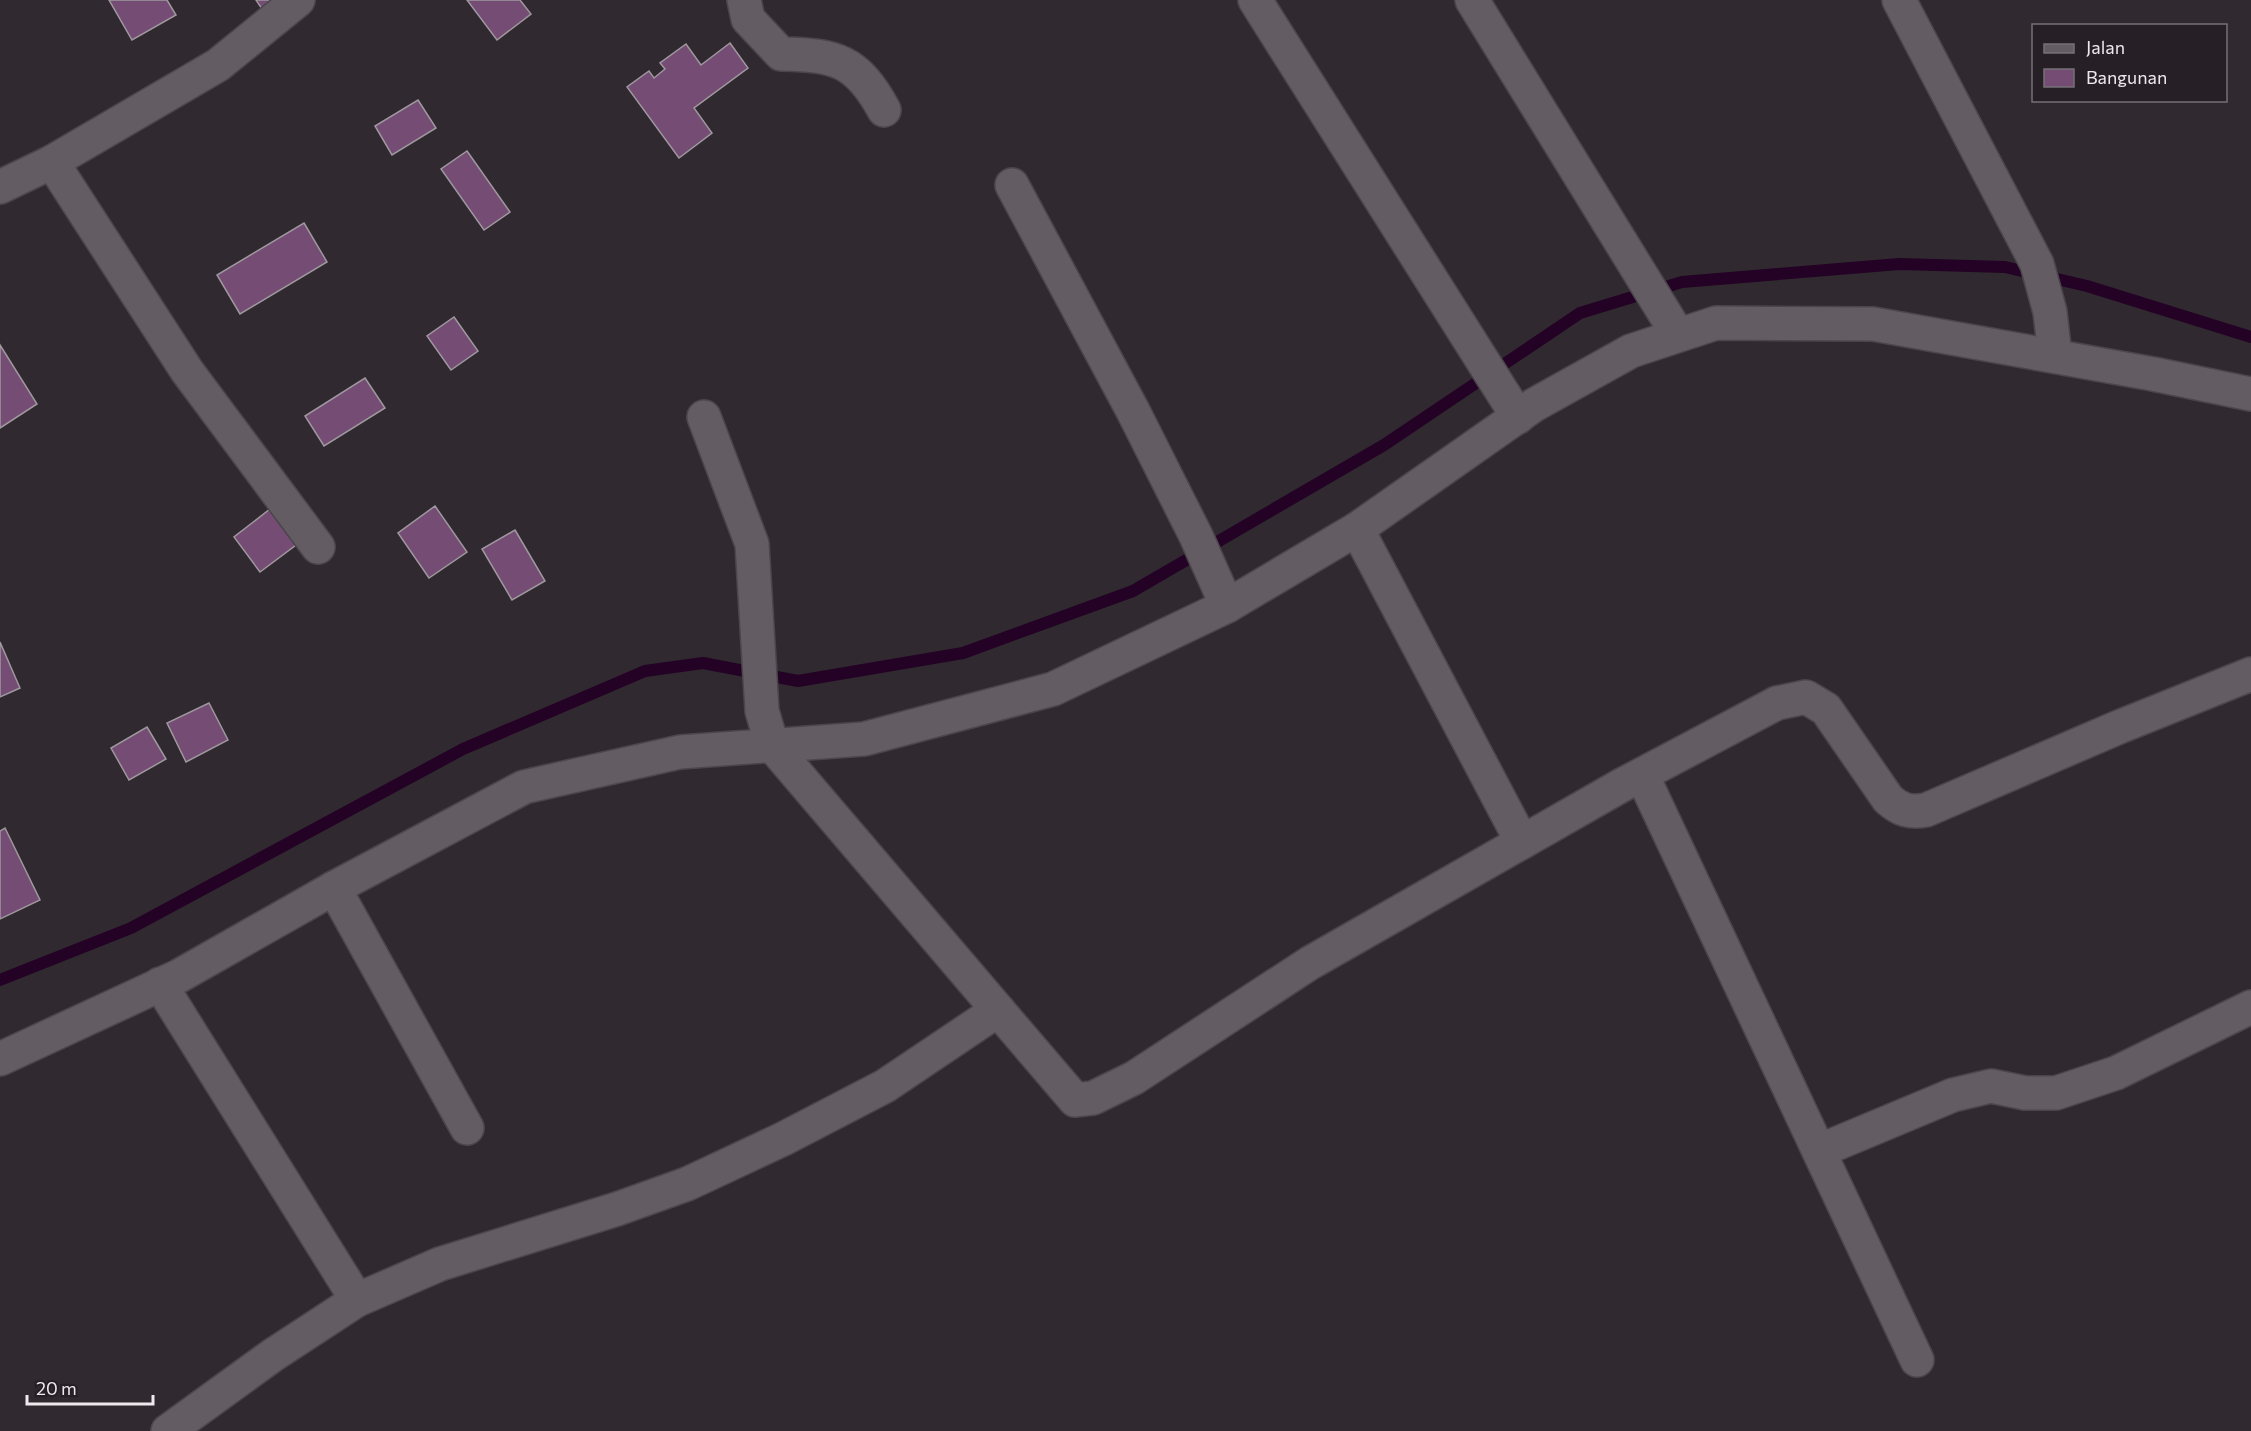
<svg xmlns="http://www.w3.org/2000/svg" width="2251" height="1431" font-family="Commissioner,sans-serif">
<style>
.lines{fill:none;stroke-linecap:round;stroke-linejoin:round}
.stream{stroke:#240225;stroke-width:12}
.building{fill:#744c74;stroke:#9f989e;stroke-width:1.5}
.minor-casing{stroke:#4b464b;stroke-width:36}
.minor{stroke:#635d63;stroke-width:33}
</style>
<rect width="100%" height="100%" fill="#302a30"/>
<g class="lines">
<path class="stream" d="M 0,980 L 131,928 L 463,749 L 645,671 L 703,663 L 798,681 L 963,653 L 1133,591 L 1384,445 L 1580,313 L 1682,282 L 1899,264 L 2005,267 L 2087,286 L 2251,337"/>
</g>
<g class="building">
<path d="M 109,0 L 167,0 L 176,15 L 132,40 Z"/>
<path d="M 256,0 L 270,0 L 273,5 L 264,12 Z"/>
<path d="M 467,0 L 520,0 L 531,14 L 497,40 Z"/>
<path d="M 730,43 L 748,68 L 694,108 L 712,133 L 679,158 L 627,87 L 649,71 L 654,78 L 665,69 L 660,63 L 686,44 L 701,65 Z"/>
<path d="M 418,100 L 436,128 L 392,155 L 375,126 Z"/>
<path d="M 467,151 L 510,212 L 484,230 L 441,169 Z"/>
<path d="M 304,223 L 327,262 L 240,314 L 217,275 Z"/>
<path d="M 454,317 L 478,351 L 451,370 L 427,336 Z"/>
<path d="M 0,345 L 37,404 L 0,428 Z"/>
<path d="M 365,378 L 385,408 L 324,446 L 305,416 Z"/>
<path d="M 435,506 L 467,552 L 429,578 L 398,533 Z"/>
<path d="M 270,509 L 296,545 L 260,572 L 234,537 Z"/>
<path d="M 515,530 L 545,581 L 512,600 L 482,549 Z"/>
<path d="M 0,642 L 20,688 L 0,697 Z"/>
<path d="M 209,703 L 228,740 L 186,762 L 167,723 Z"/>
<path d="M 147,727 L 166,759 L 129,780 L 111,748 Z"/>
<path d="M 5,828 L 40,900 L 0,919 L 0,831 Z"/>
</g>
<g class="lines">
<g class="minor-casing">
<g id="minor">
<path d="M 744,0 L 748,19 L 781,54 C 836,55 857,60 884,110"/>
<path d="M 1255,0 L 1518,417"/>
<path d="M 1472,0 L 1678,335"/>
<path d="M 1899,0 L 2037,264 L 2050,312 L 2055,356"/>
<path d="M 52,162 L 187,371 L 318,547"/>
<path d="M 1012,185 L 1133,411 L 1196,536 L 1227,606"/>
<path d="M 0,187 L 52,162 L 218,65 L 298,0"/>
<path d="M 1357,529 L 1522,842"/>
<path d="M 1642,775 L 1917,1360"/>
<path d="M 334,888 L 467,1128"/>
<path d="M 160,984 L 357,1300"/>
<path d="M 998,1010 L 1075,1100 L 1093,1098 L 1134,1078 L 1310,963 L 1622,785 L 1777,703 L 1806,697 L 1826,709 L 1888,799 C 1900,810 1910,813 1926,810 L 2119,727 L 2251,674"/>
<path d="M 0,1059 L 179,976 L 334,888 L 524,787 L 680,752 L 864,739 L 1053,689 L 1227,606 L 1357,529 L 1534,405 L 1631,351 L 1716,323 L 1873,324 L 2153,374 L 2251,394"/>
<path d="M 1819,1151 L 1953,1095 L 1991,1086 L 2025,1093 L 2056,1093 L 2116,1073 L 2251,1007"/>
<path d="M 168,1431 L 273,1355 L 357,1300 L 440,1264 L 617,1209 L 687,1184 L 783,1139 L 885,1086 L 998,1010 L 772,745 L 762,711 L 752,544 L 704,417"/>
</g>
</g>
<use href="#minor" class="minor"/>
</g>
<rect x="2032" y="24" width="195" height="78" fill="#262026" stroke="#767075" stroke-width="1.5"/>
<rect x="2044" y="44" width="30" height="9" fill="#635d63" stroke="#767075" stroke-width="1.5"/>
<text x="2086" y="54" font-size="18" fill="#ede9ec">Jalan</text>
<rect x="2044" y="69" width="30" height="18" fill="#744c74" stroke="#767075" stroke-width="1.5"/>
<text x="2086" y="84" font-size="18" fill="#ede9ec">Bangunan</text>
<path d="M27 1395v9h126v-9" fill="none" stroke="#ede9ec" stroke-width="3"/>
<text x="36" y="1395" font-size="18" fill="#ede9ec" stroke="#262026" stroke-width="4.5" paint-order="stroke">20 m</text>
</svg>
